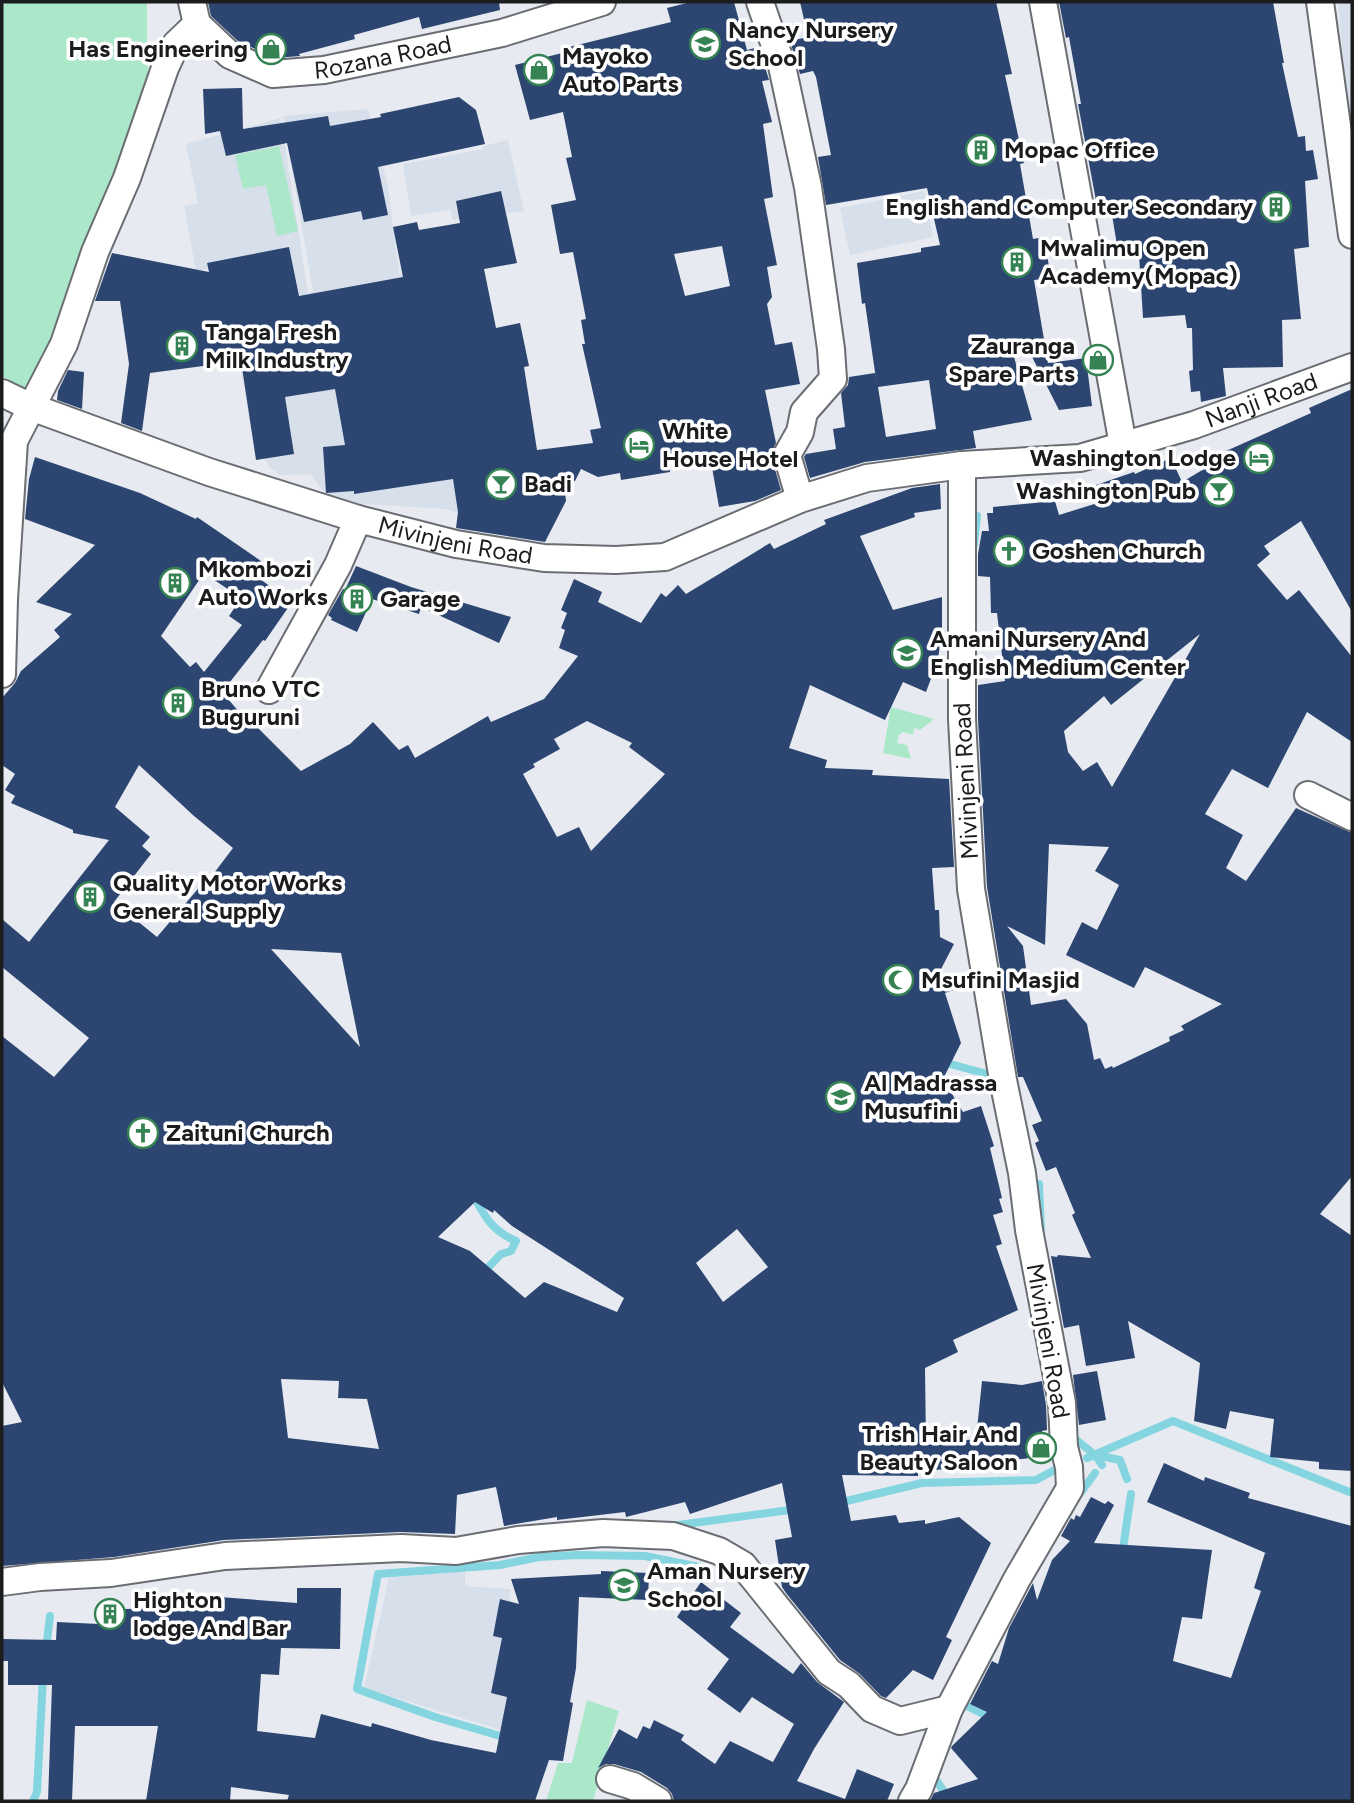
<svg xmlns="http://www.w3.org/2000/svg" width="1354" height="1803" font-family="Figtree,sans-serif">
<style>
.built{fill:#d7dfeb}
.green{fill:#abe7c9}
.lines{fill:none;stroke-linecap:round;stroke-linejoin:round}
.stream{stroke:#85d5e0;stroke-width:8}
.building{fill:#2d4671;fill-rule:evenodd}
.minor-casing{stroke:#6a6d72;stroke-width:30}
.minor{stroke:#fff;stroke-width:26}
.labels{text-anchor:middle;stroke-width:7;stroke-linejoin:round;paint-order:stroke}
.poi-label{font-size:24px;font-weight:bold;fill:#1b1c1e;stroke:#fff;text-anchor:start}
.street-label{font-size:24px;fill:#1b1c1e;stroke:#fff}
</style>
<rect width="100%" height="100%" fill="#e7ebf1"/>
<g class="built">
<path d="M 1338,2 L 1352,2 L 1352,135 L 1345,79 Z"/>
<path d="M 368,109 L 388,186 L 399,274 L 430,268 L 462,515 L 446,509 L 331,502 L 310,474 L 280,475 L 269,467 L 251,431 L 233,315 L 304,295 L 221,312 L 209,269 L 196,271 L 184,206 L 198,203 L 186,144 L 281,118 L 308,294 L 313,292 L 283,116 Z"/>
<path d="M 508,140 L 524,211 L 453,220 L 450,210 L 411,216 L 403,164 L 483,149 L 483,146 Z"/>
<path d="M 924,191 L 933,237 L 850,255 L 840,208 Z"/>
<path d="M 465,1571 L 465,1586 L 511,1589 L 505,1625 L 520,1690 L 511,1733 L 364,1688 L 389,1578 Z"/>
</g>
<g class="green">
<path d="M 2,2 L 147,2 L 147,60 L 153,108 L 37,395 L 2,376 Z"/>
<path d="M 279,146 L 298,231 L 277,236 L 266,185 L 243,189 L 235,155 Z"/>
<path d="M 891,707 L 934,719 L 920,730 L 914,728 L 913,735 L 903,732 L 899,735 L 897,743 L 907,745 L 911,759 L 883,753 Z"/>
<path d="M 587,1700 L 619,1711 L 593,1801 L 546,1801 L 558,1763 L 572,1763 Z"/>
</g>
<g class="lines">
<g class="stream">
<path d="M 974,544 L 977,516"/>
<path d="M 943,1062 L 998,1077"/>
<path d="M 1039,1184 L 1041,1231"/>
<path d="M 473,1195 C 485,1217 492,1231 516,1241 L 511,1251 L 501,1254 L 483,1273"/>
<path d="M 1069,1434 L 1095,1455 L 1102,1465"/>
<path d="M 1095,1455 L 1120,1460 L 1127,1479"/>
<path d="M 1087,1458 L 1173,1421 L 1352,1493"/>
<path d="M 1076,1499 L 1095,1473"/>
<path d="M 838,1503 L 922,1483 L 1036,1480 L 1064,1465"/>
<path d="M 671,1526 L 797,1509"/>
<path d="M 1122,1555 L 1131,1494"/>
<path d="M 46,1649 L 50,1616"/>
<path d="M 961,1703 L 985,1715 L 988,1722"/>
<path d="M 507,1738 L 435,1717 L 357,1689 L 378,1574 L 500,1565 L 539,1557 L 578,1555 L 645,1556 L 704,1568"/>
<path d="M 933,1775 L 950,1801"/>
<path d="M 33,1801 L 37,1792 L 43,1676"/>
</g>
</g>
<g class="building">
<path d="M 208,2 L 499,2 L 500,10 L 422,29 L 419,17 L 354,35 L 355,39 L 299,54 L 300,56 L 276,58 L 239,42 L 211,16 Z"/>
<path d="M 691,2 L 734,2 L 747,50 L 759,47 L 769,80 L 762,81 L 772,122 L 763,124 L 773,197 L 764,199 L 777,265 L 767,267 L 772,297 L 767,304 L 775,345 L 792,342 L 800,384 L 765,390 L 776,443 L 771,453 L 772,459 L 781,490 L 755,501 L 719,507 L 710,456 L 669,463 L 670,472 L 621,480 L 620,473 L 598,477 L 581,469 L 575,481 L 564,483 L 566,501 L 545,542 L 456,528 L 458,512 L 453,479 L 354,494 L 354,491 L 326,493 L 323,447 L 345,445 L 335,389 L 285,397 L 294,454 L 256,460 L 241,361 L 150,373 L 142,431 L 121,423 L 129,364 L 120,301 L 95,301 L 112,253 L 209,272 L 207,263 L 289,247 L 299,296 L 403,277 L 393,227 L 417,222 L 419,230 L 460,223 L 456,201 L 501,191 L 517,263 L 484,269 L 496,328 L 520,323 L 529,366 L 524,367 L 537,450 L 593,443 L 590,430 L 601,428 L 582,344 L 585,344 L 581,320 L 586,319 L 573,252 L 560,254 L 551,205 L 576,200 L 566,158 L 572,157 L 563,112 L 530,120 L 515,65 L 562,53 L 561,49 L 671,22 L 667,8 ZM 722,246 L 730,286 L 685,296 L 674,254 Z"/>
<path d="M 800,2 L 996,2 L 1012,74 L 1005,75 L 1024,163 L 1020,164 L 1033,239 L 1044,237 L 1051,278 L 1034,280 L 1048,363 L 1086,358 L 1092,406 L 1059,410 L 1026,345 L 1012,350 L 1032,420 L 973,431 L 976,448 L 865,462 L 810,478 L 804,457 L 806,454 L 836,449 L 833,429 L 845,427 L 841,393 L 848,385 L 849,377 L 875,373 L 877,386 L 865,303 L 862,304 L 857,263 L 921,252 L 921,248 L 940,245 L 927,188 L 826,205 L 818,157 L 831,155 L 816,77 L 813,71 L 800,74 L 790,41 L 808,37 ZM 929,380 L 936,429 L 886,437 L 878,387 Z"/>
<path d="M 1059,2 L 1273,2 L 1284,63 L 1282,63 L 1298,137 L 1305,136 L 1306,151 L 1313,150 L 1318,179 L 1305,181 L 1309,247 L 1294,249 L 1301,319 L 1282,320 L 1283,367 L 1223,368 L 1226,396 L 1201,402 L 1200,391 L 1191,392 L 1189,371 L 1193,370 L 1192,328 L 1187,328 L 1185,315 L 1143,318 L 1139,254 L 1119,257 L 1110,203 L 1097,206 L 1078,104 L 1081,104 L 1069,37 L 1066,38 Z"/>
<path d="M 242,88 L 243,129 L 328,116 L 330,126 L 381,117 L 380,114 L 459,97 L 476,110 L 485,144 L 378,167 L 388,215 L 363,220 L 361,211 L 304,222 L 287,143 L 226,156 L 220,131 L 205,134 L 203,89 Z"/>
<path d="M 68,370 L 84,372 L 82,409 L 57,400 L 58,391 Z"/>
<path d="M 1352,389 L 1352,612 L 1301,521 L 1264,546 L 1270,554 L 1257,565 L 1287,600 L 1299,590 L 1352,657 L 1352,742 L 1307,712 L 1268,788 L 1232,769 L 1205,814 L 1243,835 L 1226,868 L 1246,881 L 1296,808 L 1352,833 L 1352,1176 L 1320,1214 L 1352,1236 L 1352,1471 L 1319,1469 L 1319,1462 L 1270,1457 L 1274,1419 L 1230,1411 L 1226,1429 L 1194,1421 L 1200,1363 L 1128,1321 L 1135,1358 L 1086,1366 L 1079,1325 L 1064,1328 L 1051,1256 L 1057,1257 L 1058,1255 L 1091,1258 L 1072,1215 L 1075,1213 L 1056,1167 L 1046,1171 L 1035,1143 L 1039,1141 L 1032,1125 L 1042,1121 L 1023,1077 L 1018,1077 L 987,887 L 978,719 L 978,685 L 1005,681 L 997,613 L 991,613 L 990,577 L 978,576 L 978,554 L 982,531 L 989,531 L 987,513 L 993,513 L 993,507 L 1055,501 L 1059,515 L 1104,501 L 1096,485 L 1134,472 L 1135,474 L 1171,458 L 1182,482 L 1228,455 L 1226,451 L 1311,413 L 1309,408 ZM 1200,634 L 1112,787 L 1097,762 L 1083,771 L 1068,752 L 1064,731 L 1104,696 L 1111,705 ZM 1049,844 L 1109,847 L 1095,871 L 1119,885 L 1097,930 L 1082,922 L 1066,955 L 1134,988 L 1145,967 L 1222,1004 L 1181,1026 L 1184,1030 L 1169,1037 L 1170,1041 L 1113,1068 L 1112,1066 L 1105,1069 L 1100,1058 L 1094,1060 L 1087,1024 L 1066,999 L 1031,1005 L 1023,946 L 1007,926 L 1045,945 Z"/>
<path d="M 35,457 L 140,493 L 196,519 L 197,517 L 261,561 L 253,574 L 292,602 L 265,641 L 263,640 L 222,692 L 252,727 L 254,724 L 301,771 L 350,744 L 373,722 L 399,750 L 408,745 L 415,758 L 488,716 L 491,722 L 544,699 L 578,656 L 559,648 L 565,630 L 561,628 L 567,613 L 561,610 L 574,579 L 602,592 L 598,602 L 641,623 L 661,593 L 666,597 L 678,585 L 686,594 L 770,543 L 774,549 L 826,524 L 824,520 L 912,488 L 940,484 L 941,509 L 914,513 L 915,517 L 860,536 L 893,610 L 942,597 L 942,627 L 938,660 L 926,692 L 903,682 L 885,720 L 810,685 L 789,748 L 827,760 L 825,768 L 873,770 L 872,775 L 949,779 L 954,867 L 932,868 L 935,910 L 939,910 L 940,937 L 954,944 L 938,975 L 964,986 L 945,993 L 961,1043 L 943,1079 L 963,1112 L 981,1106 L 994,1146 L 990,1148 L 1002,1198 L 999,1199 L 1003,1212 L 993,1215 L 1002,1244 L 996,1246 L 1018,1310 L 953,1340 L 958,1352 L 925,1368 L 926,1445 L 976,1439 L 982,1381 L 1022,1385 L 1042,1381 L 1046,1405 L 1047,1430 L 1042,1431 L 1046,1456 L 936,1470 L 918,1470 L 918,1476 L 842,1475 L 851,1521 L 896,1515 L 899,1523 L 925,1520 L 925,1524 L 959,1517 L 991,1543 L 946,1637 L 952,1640 L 933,1680 L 913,1670 L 886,1698 L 881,1696 L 860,1674 L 840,1660 L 786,1593 L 782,1587 L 775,1540 L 792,1537 L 782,1483 L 690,1514 L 685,1502 L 626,1517 L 625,1512 L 557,1520 L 557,1517 L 504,1526 L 496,1487 L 457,1495 L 455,1534 L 400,1532 L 224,1540 L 114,1557 L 2,1566 L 2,1426 L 22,1422 L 2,1382 L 2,1036 L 54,1077 L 89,1038 L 2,967 L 2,919 L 29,942 L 109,840 L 73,833 L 73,830 L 11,803 L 15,796 L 5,790 L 15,774 L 2,765 L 2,698 L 15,683 L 21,671 L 60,637 L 54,630 L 72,614 L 36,602 L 95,545 L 25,519 L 29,479 ZM 204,573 L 241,598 L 229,616 L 242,625 L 204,672 L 196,662 L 190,667 L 161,636 ZM 587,721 L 632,743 L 629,747 L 665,774 L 591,851 L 579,827 L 557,837 L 523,774 L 535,767 L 533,764 L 560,749 L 554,739 ZM 139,765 L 194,816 L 233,848 L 205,885 L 203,883 L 157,937 L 114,902 L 151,854 L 142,846 L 150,837 L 115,807 ZM 271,949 L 341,953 L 360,1047 ZM 475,1202 L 493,1213 L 494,1210 L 512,1226 L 624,1298 L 617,1312 L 544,1282 L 525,1298 L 470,1251 L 438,1237 ZM 737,1229 L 768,1267 L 723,1302 L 696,1263 ZM 281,1379 L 339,1381 L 338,1398 L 367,1399 L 379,1449 L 288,1438 Z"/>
<path d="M 356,566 L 411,587 L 511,617 L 499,643 L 421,607 L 419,614 L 372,599 L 357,632 L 331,620 L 332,618 L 328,615 L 343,589 L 345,590 Z"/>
<path d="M 1097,1371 L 1106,1420 L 1079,1425 L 1073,1375 Z"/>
<path d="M 1164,1463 L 1204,1481 L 1205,1477 L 1250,1493 L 1248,1498 L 1352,1526 L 1352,1801 L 930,1801 L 934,1793 L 978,1779 L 951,1748 L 952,1746 L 987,1712 L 970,1704 L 992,1661 L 998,1664 L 1009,1628 L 1033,1583 L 1037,1600 L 1052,1560 L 1070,1541 L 1061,1536 L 1071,1518 L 1074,1520 L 1076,1515 L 1080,1517 L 1091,1497 L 1105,1504 L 1108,1501 L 1114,1505 L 1094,1543 L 1212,1550 L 1202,1619 L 1182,1617 L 1173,1661 L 1231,1678 L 1261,1591 L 1254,1588 L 1265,1553 L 1268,1554 L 1147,1502 Z"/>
<path d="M 601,1571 L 649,1573 L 648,1600 L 579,1597 L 576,1668 L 570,1702 L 573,1703 L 563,1761 L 549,1760 L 535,1801 L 287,1801 L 289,1795 L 231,1787 L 230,1801 L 146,1801 L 158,1726 L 75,1726 L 72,1801 L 48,1801 L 52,1685 L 8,1685 L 8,1661 L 2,1661 L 2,1639 L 56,1640 L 57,1622 L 99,1624 L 99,1610 L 154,1608 L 154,1606 L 179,1609 L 179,1605 L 206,1607 L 206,1596 L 297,1603 L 297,1588 L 341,1588 L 340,1649 L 281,1648 L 279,1675 L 261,1674 L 257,1731 L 315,1738 L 321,1714 L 371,1727 L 372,1723 L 431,1740 L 496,1753 L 507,1697 L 491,1693 L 502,1638 L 493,1636 L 500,1599 L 519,1604 L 511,1579 L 601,1574 Z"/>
<path d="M 701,1582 L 741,1613 L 730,1627 L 793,1674 L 801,1663 L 817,1682 L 844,1702 L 814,1749 L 797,1781 L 845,1799 L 857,1769 L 894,1784 L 887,1801 L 674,1801 L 672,1794 L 667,1788 L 641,1772 L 614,1764 L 606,1764 L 598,1768 L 619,1729 L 637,1739 L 643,1726 L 650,1729 L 654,1720 L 684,1735 L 681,1740 L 715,1764 L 730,1741 L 773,1762 L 794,1724 L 752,1697 L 740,1713 L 707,1689 L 729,1659 L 677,1617 Z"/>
</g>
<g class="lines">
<g class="minor-casing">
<g id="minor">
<path id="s1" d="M 192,2 L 197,24 L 230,55 L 273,74 L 324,70 L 502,33 L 602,2"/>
<path d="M 760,2 L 782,66 L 808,187 L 831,349 L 833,379 L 804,412 L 800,432 L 787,455 L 800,499"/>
<path d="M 1043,2 L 1123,445"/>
<path d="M 1320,2 L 1352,235"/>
<path id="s2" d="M 2,393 L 31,407 L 209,472 L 358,519 L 456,544 L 544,558 L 616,560 L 665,557 L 800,499 L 867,478 L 962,465 L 1080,458 L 1194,425 L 1352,367"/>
<path d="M 2,674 L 4,599 L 14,441 L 64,344 L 95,252 L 127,178 L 165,68 L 176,44 L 197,24"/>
<path d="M 269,690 L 338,565 L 358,519"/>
<path d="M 1308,795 L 1352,817"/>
<path d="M 2,1582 L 40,1577 L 111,1573 L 225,1556 L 401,1548 L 456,1551 L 518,1540 L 603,1533 L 673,1536 L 719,1551 L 743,1565 L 829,1672 L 849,1685 L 872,1709 L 900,1721 L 949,1709"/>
<path d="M 610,1779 L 633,1786 L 658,1801"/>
<path d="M 912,1801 L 919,1789 L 949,1709 L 1017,1579 L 1070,1488 L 1069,1467 L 1064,1447 L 1062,1403 L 1029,1230 L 1022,1173 L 1003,1080 L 971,889 L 962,719 L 962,465"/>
</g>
</g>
<use href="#minor" class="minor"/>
</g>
<defs>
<g id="school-ring" transform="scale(1.575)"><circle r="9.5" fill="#fff" stroke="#358353" stroke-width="1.5"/><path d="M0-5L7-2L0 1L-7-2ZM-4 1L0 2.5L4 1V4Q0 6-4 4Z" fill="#358353"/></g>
<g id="shop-ring" transform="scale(1.575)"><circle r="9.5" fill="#fff" stroke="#358353" stroke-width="1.5"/><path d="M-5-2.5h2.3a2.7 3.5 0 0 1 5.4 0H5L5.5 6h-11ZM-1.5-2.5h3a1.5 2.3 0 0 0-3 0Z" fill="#358353"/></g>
<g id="building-ring" transform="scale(1.575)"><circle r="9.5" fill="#fff" stroke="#358353" stroke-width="1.5"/><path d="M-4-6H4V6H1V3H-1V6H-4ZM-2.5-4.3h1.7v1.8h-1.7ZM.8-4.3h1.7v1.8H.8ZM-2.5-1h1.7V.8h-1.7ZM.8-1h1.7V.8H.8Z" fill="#358353"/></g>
<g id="hotel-ring" transform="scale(1.575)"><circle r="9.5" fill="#fff" stroke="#358353" stroke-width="1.5"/><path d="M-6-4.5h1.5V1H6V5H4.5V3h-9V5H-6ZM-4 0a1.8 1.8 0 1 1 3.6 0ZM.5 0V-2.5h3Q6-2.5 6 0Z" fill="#358353"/></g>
<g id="bar-ring" transform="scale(1.575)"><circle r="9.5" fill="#fff" stroke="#358353" stroke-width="1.5"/><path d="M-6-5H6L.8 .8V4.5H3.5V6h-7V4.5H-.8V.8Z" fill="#358353"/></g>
<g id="church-ring" transform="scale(1.575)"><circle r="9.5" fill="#fff" stroke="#358353" stroke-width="1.5"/><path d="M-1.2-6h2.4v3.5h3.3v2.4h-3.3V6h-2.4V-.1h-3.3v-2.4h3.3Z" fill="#358353"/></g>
<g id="mosque-ring" transform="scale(1.575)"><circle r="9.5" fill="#fff" stroke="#358353" stroke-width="1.5"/><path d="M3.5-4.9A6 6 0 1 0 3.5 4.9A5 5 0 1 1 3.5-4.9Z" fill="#358353"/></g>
</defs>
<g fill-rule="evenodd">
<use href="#school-ring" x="705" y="44"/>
<use href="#shop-ring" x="271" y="49"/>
<use href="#shop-ring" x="539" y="70"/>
<use href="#building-ring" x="981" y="150"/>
<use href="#building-ring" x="1276" y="207"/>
<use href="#building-ring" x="1017" y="262"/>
<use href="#building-ring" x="182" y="346"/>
<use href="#shop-ring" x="1098" y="360"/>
<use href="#hotel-ring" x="639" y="445"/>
<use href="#hotel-ring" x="1259" y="458"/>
<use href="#bar-ring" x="501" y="484"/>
<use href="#bar-ring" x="1219" y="491"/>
<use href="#church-ring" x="1009" y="551"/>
<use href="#building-ring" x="175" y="583"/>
<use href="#building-ring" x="357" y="599"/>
<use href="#school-ring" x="907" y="653"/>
<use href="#building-ring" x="178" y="703"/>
<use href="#building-ring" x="90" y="897"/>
<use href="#mosque-ring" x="898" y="980"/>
<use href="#school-ring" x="841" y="1097"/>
<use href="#church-ring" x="143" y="1133"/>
<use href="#shop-ring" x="1041" y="1448"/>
<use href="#school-ring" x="624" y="1585"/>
<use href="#building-ring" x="110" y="1614"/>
</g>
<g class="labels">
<g class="poi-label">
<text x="728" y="38">Nancy Nursery<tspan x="728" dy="28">School</tspan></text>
<text x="248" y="57" text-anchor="end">Has Engineering</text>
<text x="562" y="64">Mayoko<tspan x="562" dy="28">Auto Parts</tspan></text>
<text x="1004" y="158">Mopac Office</text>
<text x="1253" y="215" text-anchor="end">English and Computer Secondary</text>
<text x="1040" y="256">Mwalimu Open<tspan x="1040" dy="28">Academy(Mopac)</tspan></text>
<text x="205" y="340">Tanga Fresh<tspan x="205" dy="28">Milk Industry</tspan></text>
<text x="1075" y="354" text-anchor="end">Zauranga<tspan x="1075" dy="28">Spare Parts</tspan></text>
<text x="662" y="439">White<tspan x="662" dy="28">House Hotel</tspan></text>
<text x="1236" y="466" text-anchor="end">Washington Lodge</text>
<text x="524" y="492">Badi</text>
<text x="1196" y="499" text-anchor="end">Washington Pub</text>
<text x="1032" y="559">Goshen Church</text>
<text x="198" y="577">Mkombozi<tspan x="198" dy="28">Auto Works</tspan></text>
<text x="380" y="607">Garage</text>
<text x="930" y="647">Amani Nursery And<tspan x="930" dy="28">English Medium Center</tspan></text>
<text x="201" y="697">Bruno VTC<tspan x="201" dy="28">Buguruni</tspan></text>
<text x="113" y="891">Quality Motor Works<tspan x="113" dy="28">General Supply</tspan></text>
<text x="921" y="988">Msufini Masjid</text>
<text x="864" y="1091">Al Madrassa<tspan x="864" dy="28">Musufini</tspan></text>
<text x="166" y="1141">Zaituni Church</text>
<text x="1018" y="1442" text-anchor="end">Trish Hair And<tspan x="1018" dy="28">Beauty Saloon</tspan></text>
<text x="647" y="1579">Aman Nursery<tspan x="647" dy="28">School</tspan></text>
<text x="133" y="1608">Highton<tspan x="133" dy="28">lodge And Bar</tspan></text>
</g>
<g class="street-label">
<text dy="8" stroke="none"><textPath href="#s1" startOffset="226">Rozana Road</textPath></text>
<text dy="8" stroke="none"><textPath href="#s2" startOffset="1311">Nanji Road</textPath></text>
<text dy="8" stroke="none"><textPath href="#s2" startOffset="478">Mivinjeni Road</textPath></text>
<text transform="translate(966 781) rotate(-93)" y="8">Mivinjeni Road</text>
<text transform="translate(1048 1341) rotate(80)" y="8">Mivinjeni Road</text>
</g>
</g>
<rect width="1354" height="1803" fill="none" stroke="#1b1c1e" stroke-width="7"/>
</svg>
